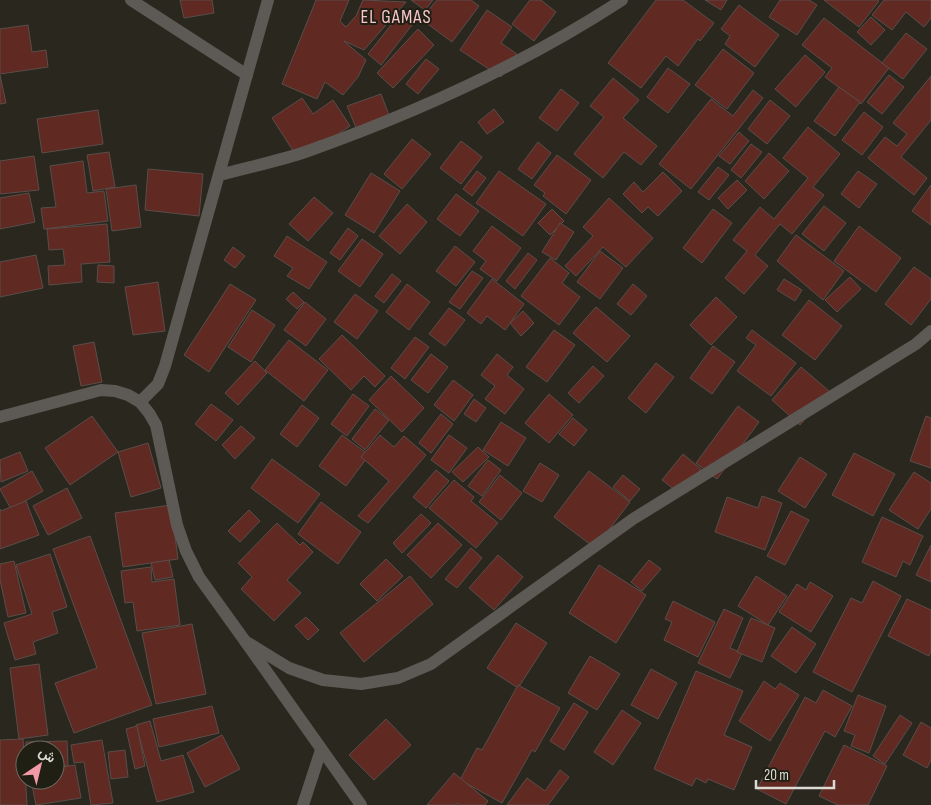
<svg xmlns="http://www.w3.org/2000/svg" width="931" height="805" font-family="'Sofia Sans Condensed',Vazirmatn,sans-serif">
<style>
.building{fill:#602921;stroke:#5a4d4a}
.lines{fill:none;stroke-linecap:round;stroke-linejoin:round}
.minor{stroke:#5d5955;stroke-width:12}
.tertiary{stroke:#5d5955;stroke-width:12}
.labels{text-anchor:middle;stroke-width:4;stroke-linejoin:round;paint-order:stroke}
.neighbourhood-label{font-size:19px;letter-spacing:1px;fill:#f9c5cc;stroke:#201f14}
</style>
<rect width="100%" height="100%" fill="#2a281e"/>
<g class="building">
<path d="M 180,0 L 212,0 L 214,13 L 184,18 Z"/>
<path d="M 316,0 L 349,0 L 340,21 L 346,27 L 356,16 L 363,0 L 406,2 L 364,50 L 344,41 L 366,60 L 358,77 L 343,95 L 325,82 L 317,99 L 282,84 Z"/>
<path d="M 411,0 L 433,0 L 425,10 Z"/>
<path d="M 437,0 L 471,0 L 479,6 L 452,42 L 421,19 Z"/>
<path d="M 530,0 L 541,0 L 556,12 L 534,41 L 512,24 Z"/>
<path d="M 656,0 L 683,0 L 714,23 L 700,41 L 698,39 L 678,66 L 666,56 L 641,88 L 608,63 Z"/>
<path d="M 705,0 L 727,0 L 721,10 Z"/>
<path d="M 780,0 L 809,0 L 817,5 L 797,35 L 769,17 Z"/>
<path d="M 824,0 L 877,0 L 879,1 L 859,27 Z"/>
<path d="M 884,0 L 931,0 L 931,18 L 924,27 L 906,12 L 892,30 L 872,15 Z"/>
<path d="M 739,5 L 779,35 L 755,67 L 725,44 L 730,36 L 721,29 Z"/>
<path d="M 487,10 L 512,27 L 501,43 L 517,54 L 501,77 L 460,50 Z"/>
<path d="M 399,15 L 412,25 L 381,65 L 368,54 Z"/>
<path d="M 871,17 L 885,30 L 871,45 L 857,32 Z"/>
<path d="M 824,18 L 889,68 L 861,104 L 825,77 L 832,68 L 802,45 Z"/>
<path d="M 28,25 L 32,52 L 46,50 L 48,67 L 0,74 L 0,29 Z"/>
<path d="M 418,29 L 434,45 L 393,88 L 377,73 Z"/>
<path d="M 906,33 L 927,49 L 903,79 L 882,63 Z"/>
<path d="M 723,49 L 754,73 L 727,109 L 695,85 Z"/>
<path d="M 805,55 L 825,72 L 796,107 L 775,89 Z"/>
<path d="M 426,59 L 439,69 L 418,94 L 406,84 Z"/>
<path d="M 668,68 L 690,84 L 668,113 L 647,97 Z"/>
<path d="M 0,75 L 6,103 L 0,104 Z"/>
<path d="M 889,75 L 904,87 L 882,114 L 867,102 Z"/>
<path d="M 931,76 L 931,120 L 901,157 L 927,178 L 914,195 L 868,158 L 885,137 L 897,146 L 907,134 L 893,123 Z"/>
<path d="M 613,78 L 639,100 L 623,118 L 657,146 L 641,165 L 624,152 L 603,178 L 574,154 L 604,117 L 590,106 Z"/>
<path d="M 839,87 L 860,102 L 835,136 L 814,121 Z"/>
<path d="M 561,89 L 579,103 L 557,131 L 539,118 Z"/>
<path d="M 753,90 L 763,98 L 691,189 L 659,164 L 711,99 L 733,116 Z"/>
<path d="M 381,94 L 390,118 L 357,130 L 347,106 Z"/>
<path d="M 302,98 L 313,114 L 333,100 L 350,126 L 299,160 L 272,118 Z"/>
<path d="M 770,100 L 790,116 L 767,144 L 748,129 Z"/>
<path d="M 494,109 L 504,122 L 487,134 L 478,122 Z"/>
<path d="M 98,110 L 103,144 L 42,153 L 37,119 Z"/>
<path d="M 864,112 L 883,127 L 862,155 L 842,140 Z"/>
<path d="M 808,127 L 840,154 L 813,187 L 824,195 L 792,234 L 780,224 L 755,255 L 768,266 L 744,294 L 725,278 L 747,251 L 733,240 L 760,207 L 774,219 L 808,178 L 783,158 Z"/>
<path d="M 739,132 L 749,141 L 730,164 L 719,156 Z"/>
<path d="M 412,139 L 431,154 L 402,189 L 384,174 Z"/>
<path d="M 461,141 L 482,157 L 461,184 L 440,168 Z"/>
<path d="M 538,142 L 551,153 L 532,179 L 518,169 Z"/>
<path d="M 751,144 L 762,152 L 741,178 L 731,170 Z"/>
<path d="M 109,152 L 115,187 L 93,191 L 87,155 Z"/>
<path d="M 769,153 L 789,171 L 764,199 L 745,181 Z"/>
<path d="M 557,155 L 591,180 L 566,214 L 543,196 L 545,193 L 534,185 Z"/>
<path d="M 34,156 L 39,190 L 0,194 L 0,161 Z"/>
<path d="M 83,161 L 87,193 L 104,191 L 108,221 L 44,229 L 41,208 L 56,207 L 50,166 Z"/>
<path d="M 718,167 L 729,175 L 709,200 L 698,192 Z"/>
<path d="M 148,169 L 203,174 L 199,216 L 145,210 Z"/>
<path d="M 477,171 L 486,178 L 472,196 L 463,189 Z"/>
<path d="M 499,171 L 546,204 L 523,236 L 476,203 Z"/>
<path d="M 858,171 L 877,184 L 859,208 L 841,194 Z"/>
<path d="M 663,172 L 682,191 L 658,216 L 648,207 L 642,213 L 623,194 L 634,182 L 643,192 Z"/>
<path d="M 371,173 L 400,191 L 374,233 L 345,215 Z"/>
<path d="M 737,180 L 747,190 L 728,209 L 718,198 Z"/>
<path d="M 136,185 L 141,227 L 112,231 L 106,189 Z"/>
<path d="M 931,185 L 931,225 L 912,211 Z"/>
<path d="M 29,193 L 35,222 L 0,229 L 0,198 Z"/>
<path d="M 456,194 L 479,211 L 460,236 L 437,219 Z"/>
<path d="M 314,197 L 333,213 L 308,241 L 289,224 Z"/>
<path d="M 609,198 L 653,238 L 626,267 L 603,247 L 576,276 L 565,266 L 593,236 L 583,227 Z"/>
<path d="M 407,204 L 427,222 L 400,254 L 379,236 Z"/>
<path d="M 824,206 L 846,223 L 824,251 L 802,234 Z"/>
<path d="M 552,209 L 564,221 L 550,235 L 538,223 Z"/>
<path d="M 713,209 L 732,223 L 702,263 L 683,248 Z"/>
<path d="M 560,223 L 574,232 L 556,260 L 542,252 Z"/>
<path d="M 107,224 L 110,262 L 81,264 L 82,282 L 49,285 L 48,266 L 65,265 L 63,249 L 49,250 L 47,229 Z"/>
<path d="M 492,226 L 521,248 L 497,281 L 480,269 L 486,261 L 473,251 Z"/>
<path d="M 859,226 L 901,258 L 876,292 L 834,261 Z"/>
<path d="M 348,228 L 358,236 L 340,260 L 330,253 Z"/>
<path d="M 796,235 L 844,271 L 823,300 L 777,261 Z"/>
<path d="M 287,236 L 327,262 L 309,289 L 287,276 L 293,268 L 274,256 Z"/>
<path d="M 362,239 L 383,254 L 360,287 L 338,271 Z"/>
<path d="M 455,246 L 475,262 L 456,286 L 436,271 Z"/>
<path d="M 233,247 L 245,256 L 235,268 L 224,260 Z"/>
<path d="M 600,251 L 623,268 L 600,299 L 577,282 Z"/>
<path d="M 528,253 L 537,260 L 515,289 L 506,281 Z"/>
<path d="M 36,255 L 43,288 L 0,297 L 0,262 Z"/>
<path d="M 550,258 L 569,273 L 562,283 L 580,297 L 559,325 L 521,296 Z"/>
<path d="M 98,265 L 114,266 L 114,283 L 97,282 Z"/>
<path d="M 914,267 L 931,279 L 931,299 L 911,325 L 885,304 Z"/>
<path d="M 472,271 L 483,278 L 460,309 L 449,302 Z"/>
<path d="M 392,274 L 401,281 L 384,303 L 375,296 Z"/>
<path d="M 850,277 L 861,289 L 837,312 L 825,300 Z"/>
<path d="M 492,279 L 524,304 L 505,330 L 487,316 L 481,324 L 467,313 Z"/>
<path d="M 784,279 L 802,290 L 795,301 L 777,290 Z"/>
<path d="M 158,282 L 165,331 L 133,335 L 125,287 Z"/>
<path d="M 230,284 L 256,300 L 209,372 L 184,355 Z"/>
<path d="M 407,284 L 430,302 L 409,330 L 386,312 Z"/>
<path d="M 633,284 L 647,296 L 631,315 L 617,304 Z"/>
<path d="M 293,292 L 304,302 L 297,309 L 286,299 Z"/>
<path d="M 355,294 L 378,311 L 357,339 L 334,322 Z"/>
<path d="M 716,297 L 737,317 L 711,345 L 690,325 Z"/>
<path d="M 809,300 L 842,326 L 815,360 L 782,335 Z"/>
<path d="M 305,302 L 326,319 L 306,346 L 284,330 Z"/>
<path d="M 596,307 L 630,336 L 607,362 L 573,333 Z"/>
<path d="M 449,308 L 465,320 L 445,346 L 429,334 Z"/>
<path d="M 252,310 L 275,325 L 251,362 L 228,347 Z"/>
<path d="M 523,311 L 534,323 L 521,336 L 510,323 Z"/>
<path d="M 554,330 L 575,345 L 547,382 L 526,367 Z"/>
<path d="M 752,330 L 796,363 L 771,396 L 737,371 L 756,345 L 746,338 Z"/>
<path d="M 342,335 L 385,376 L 375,387 L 364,376 L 351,390 L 319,359 Z"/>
<path d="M 415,337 L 429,347 L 405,379 L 391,368 Z"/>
<path d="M 289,340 L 328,370 L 304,401 L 265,370 Z"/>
<path d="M 94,342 L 102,382 L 81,386 L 73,346 Z"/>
<path d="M 713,346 L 735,362 L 712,394 L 690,378 Z"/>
<path d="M 431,354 L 448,367 L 428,393 L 411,380 Z"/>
<path d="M 497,354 L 513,367 L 507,375 L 524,389 L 505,414 L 485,399 L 495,386 L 481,375 Z"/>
<path d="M 255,361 L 267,373 L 238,405 L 225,393 Z"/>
<path d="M 656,363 L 674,377 L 646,413 L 628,398 Z"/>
<path d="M 593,366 L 604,376 L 579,403 L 568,393 Z"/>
<path d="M 801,367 L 829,391 L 800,425 L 772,400 Z"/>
<path d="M 391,376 L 424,408 L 402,432 L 369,400 Z"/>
<path d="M 453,380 L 473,395 L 454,421 L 434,405 Z"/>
<path d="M 353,394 L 369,406 L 347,436 L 331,424 Z"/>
<path d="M 549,394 L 573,415 L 549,443 L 525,423 Z"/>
<path d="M 474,399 L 486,408 L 476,422 L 464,414 Z"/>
<path d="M 211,404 L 233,420 L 216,441 L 195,424 Z"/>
<path d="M 302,405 L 319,418 L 297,447 L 280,434 Z"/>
<path d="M 738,406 L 759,422 L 717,479 L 696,463 Z"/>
<path d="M 375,409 L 389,420 L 365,450 L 352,439 Z"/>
<path d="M 441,414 L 453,424 L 431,453 L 419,443 Z"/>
<path d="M 92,416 L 118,452 L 70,485 L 45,448 Z"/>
<path d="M 926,416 L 931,418 L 931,468 L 910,461 Z"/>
<path d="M 573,418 L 587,430 L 574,446 L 559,434 Z"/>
<path d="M 501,422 L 526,438 L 508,466 L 483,450 Z"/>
<path d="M 241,426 L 255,438 L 235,459 L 222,445 Z"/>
<path d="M 342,435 L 369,455 L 346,486 L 319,466 Z"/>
<path d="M 380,435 L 394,447 L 404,436 L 426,455 L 368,523 L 358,516 L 389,481 L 361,457 Z"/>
<path d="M 449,435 L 467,448 L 449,473 L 431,460 Z"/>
<path d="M 148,443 L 161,488 L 131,497 L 118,452 Z"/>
<path d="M 478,447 L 489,457 L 463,482 L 452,472 Z"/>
<path d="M 20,452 L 28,471 L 1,482 L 0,460 Z"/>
<path d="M 854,453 L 895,474 L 873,516 L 832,495 Z"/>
<path d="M 683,454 L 701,469 L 680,494 L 662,480 Z"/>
<path d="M 800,457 L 827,474 L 805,508 L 778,491 Z"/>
<path d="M 272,459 L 320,494 L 298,523 L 251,488 Z"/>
<path d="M 488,460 L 501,470 L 482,496 L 468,486 Z"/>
<path d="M 540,463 L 559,475 L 542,502 L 523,491 Z"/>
<path d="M 436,470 L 449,481 L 426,508 L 413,497 Z"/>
<path d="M 32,471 L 43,491 L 11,509 L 0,489 Z"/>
<path d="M 589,471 L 630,502 L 595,548 L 554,517 Z"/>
<path d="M 914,472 L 931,483 L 931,509 L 918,529 L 889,510 Z"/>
<path d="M 500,475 L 522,493 L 501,520 L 479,502 Z"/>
<path d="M 623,475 L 640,489 L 630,501 L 613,487 Z"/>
<path d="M 454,480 L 474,497 L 471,501 L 498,523 L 476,548 L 429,508 Z"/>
<path d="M 67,488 L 82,518 L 48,535 L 33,506 Z"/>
<path d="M 762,496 L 782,503 L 765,550 L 715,532 L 727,497 L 758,508 Z"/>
<path d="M 26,501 L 39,535 L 0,549 L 0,509 L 1,511 Z"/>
<path d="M 321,502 L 361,532 L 338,564 L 298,534 Z"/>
<path d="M 171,505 L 178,559 L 123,567 L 115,513 Z"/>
<path d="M 249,510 L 260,521 L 240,542 L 228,531 Z"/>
<path d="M 791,511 L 809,520 L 785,565 L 767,556 Z"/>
<path d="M 421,514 L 431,523 L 402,553 L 393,543 Z"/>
<path d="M 882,517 L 923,536 L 910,565 L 903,561 L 896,577 L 862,562 Z"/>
<path d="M 277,523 L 300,545 L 303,542 L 313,552 L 287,580 L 301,593 L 274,621 L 241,589 L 252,577 L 238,563 Z"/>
<path d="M 438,523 L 462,545 L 431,578 L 407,555 Z"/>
<path d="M 90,536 L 152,705 L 74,733 L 55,683 L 97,668 L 53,549 Z"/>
<path d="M 931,545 L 931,582 L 916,575 Z"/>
<path d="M 471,548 L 482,558 L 457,588 L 445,579 Z"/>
<path d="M 50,554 L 67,607 L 52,612 L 58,633 L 33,642 L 36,654 L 15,660 L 4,623 L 32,614 L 16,565 Z"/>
<path d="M 498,555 L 523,577 L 494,610 L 469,588 Z"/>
<path d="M 386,559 L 403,576 L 377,601 L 360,584 Z"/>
<path d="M 169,560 L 173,577 L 155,580 L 151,563 Z"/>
<path d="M 649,560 L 661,569 L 642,591 L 631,582 Z"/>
<path d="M 14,561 L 26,613 L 8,617 L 0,580 L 0,564 Z"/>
<path d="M 599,565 L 646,595 L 616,643 L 569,613 Z"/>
<path d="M 151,567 L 152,582 L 174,579 L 180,625 L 137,631 L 133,602 L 125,603 L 121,571 Z"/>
<path d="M 410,576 L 433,604 L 364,662 L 340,633 Z"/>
<path d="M 756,576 L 787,596 L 768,625 L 738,606 Z"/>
<path d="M 873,581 L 901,596 L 852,692 L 813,672 L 851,598 L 862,603 Z"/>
<path d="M 810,582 L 833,596 L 811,632 L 779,612 L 797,584 L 806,590 Z"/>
<path d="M 907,599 L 931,610 L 931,651 L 929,656 L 888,636 Z"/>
<path d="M 673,601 L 715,622 L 698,657 L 664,640 L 672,622 L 665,619 Z"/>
<path d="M 724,609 L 743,618 L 730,648 L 742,653 L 730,678 L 698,663 Z"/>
<path d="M 306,617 L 319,630 L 308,640 L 295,626 Z"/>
<path d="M 751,618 L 775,628 L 762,662 L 737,652 Z"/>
<path d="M 516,623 L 547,643 L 518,688 L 487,668 Z"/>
<path d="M 192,624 L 206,694 L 156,704 L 142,633 Z"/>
<path d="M 792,627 L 816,644 L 796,673 L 771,656 Z"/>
<path d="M 590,656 L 620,674 L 597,710 L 568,693 Z"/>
<path d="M 39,664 L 48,735 L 19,739 L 10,668 Z"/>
<path d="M 651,669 L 677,683 L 658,719 L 631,705 Z"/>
<path d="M 696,671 L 743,691 L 724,735 L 752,747 L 734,790 L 708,779 L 706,783 L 696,778 L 692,786 L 654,769 Z"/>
<path d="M 764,681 L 775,689 L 780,683 L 799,695 L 770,741 L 739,721 Z"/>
<path d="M 518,685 L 560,708 L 535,752 L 532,750 L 502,803 L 460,780 L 477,748 L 482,750 Z"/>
<path d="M 823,690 L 852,706 L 835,737 L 825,731 L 786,804 L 757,789 L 805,697 L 816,703 Z"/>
<path d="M 858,695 L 886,706 L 869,753 L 851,746 L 855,735 L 844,731 Z"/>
<path d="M 574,703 L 588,712 L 564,750 L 550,741 Z"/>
<path d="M 212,706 L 219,733 L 159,747 L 153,719 Z"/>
<path d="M 622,710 L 641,723 L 613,765 L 594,752 Z"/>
<path d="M 900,715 L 912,723 L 885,764 L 873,756 Z"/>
<path d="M 386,719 L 411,745 L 374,780 L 349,755 Z"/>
<path d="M 150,721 L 161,761 L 183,755 L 194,792 L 157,802 L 136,725 Z"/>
<path d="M 921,722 L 931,728 L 931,760 L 927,768 L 903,755 Z"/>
<path d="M 137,726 L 145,766 L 135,769 L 126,729 Z"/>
<path d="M 222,735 L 240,769 L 205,787 L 187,753 Z"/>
<path d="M 23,739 L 27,805 L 0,805 L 0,740 Z"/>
<path d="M 102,740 L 113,803 L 91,805 L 84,762 L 74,763 L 71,745 Z"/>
<path d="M 67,741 L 68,766 L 55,766 L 55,750 L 26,750 L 26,742 Z"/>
<path d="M 844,745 L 887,766 L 868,805 L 838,805 L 819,796 Z"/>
<path d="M 125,750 L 128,777 L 111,779 L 108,752 Z"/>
<path d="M 75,765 L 81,798 L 36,805 L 31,780 L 55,780 L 55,768 Z"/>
<path d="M 560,770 L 569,777 L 548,805 L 507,805 L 527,778 L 545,791 Z"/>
<path d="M 454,773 L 488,801 L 485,805 L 460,805 L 457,803 L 456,805 L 427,805 Z"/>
</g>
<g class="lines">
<g class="minor">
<path d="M 131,0 L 247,75"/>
<path d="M 220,175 C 249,167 279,161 308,151 C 418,112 524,64 622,0"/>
<path d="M 140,402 L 158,384 L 165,366 L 268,0"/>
<path d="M 245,641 L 361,805"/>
<path d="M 303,805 L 321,750"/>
</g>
<path class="tertiary" d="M 0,417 L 101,390 L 115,391 L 128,395 L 140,402 L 149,413 L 156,425 L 177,525 L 186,551 L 199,577 L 245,641 L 289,668 L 323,680 L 361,684 L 398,678 L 431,664 L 633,519 L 916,344 L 931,331"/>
</g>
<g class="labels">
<g class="neighbourhood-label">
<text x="396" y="23">EL GAMAS</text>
</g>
</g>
<g transform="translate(40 765) rotate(35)"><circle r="24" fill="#201f14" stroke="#6b6a60"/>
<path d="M0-4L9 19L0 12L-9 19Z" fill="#f39aa8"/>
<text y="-8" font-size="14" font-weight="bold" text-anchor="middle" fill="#dbdad3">ش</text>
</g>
<path d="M756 780v8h78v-8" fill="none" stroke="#dbdad3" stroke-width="2.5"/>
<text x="764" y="780" font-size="15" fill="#dbdad3" stroke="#201f14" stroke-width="4" paint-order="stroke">20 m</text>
</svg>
